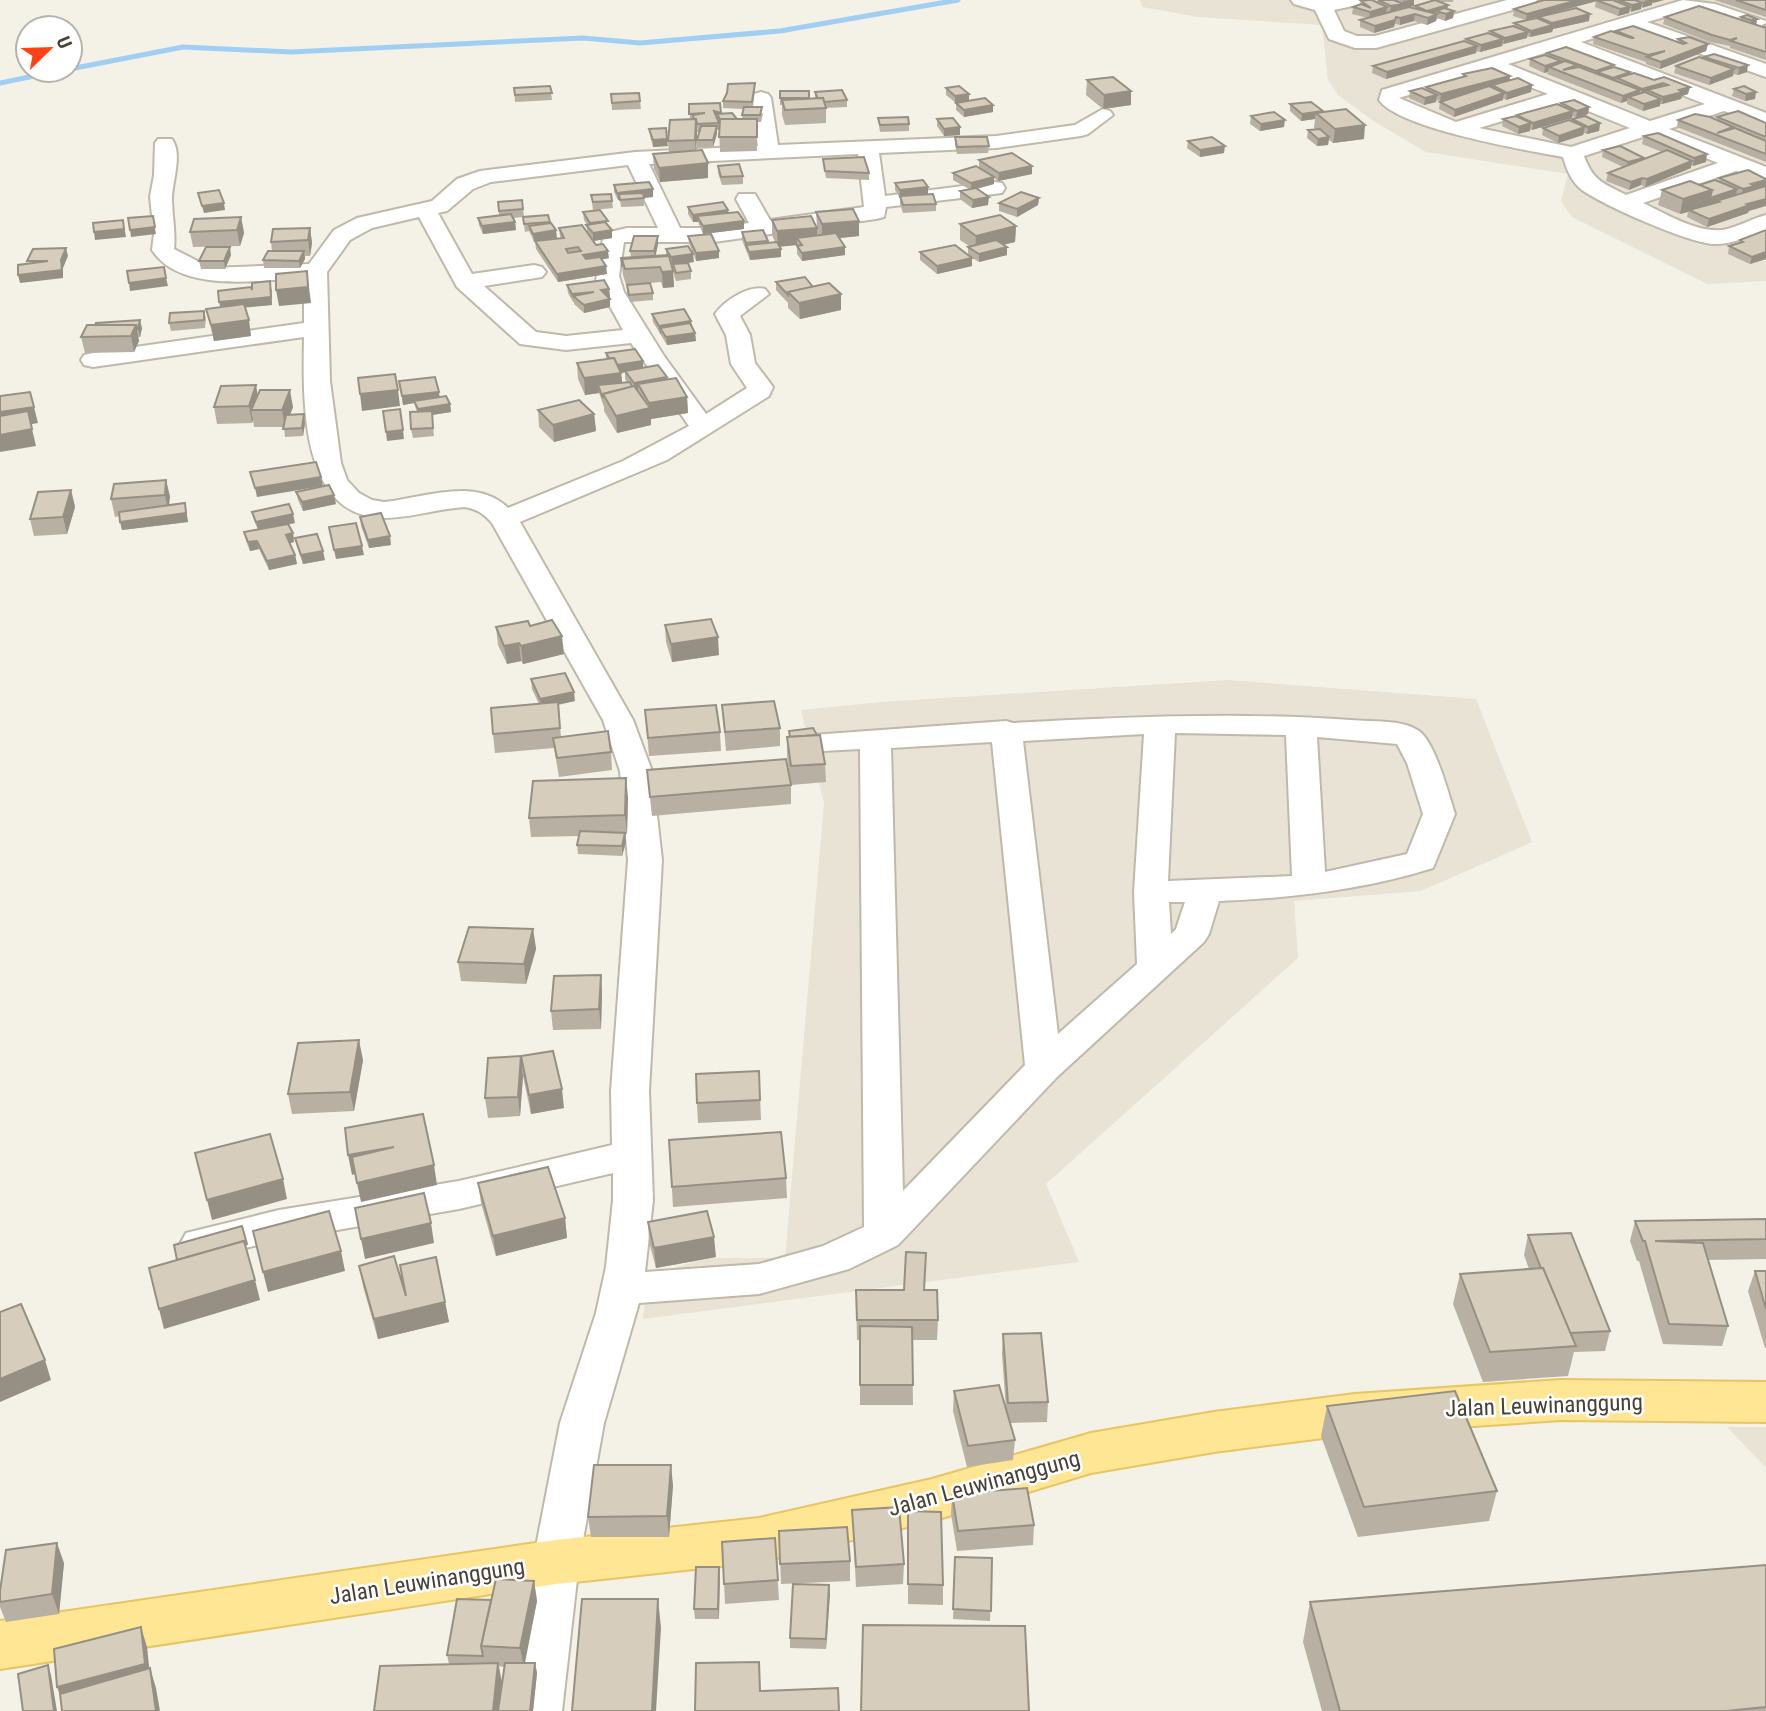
<svg xmlns="http://www.w3.org/2000/svg" width="1766" height="1711" font-family="'Roboto Condensed',sans-serif">
<style>
.residential{fill:#e8e3d5}
.lines{fill:none;stroke-linecap:round;stroke-linejoin:round}
.stream{stroke:#a1cef3;stroke-width:5}
.minor-casing{stroke:#c0b9a9;stroke-width:4}
.major-casing{stroke:#e7c562;stroke-width:4}
.minor{fill:#fff;fill-rule:evenodd}
.major{fill:#ffe695;fill-rule:evenodd}
.wall{fill:#b8b0a2;fill-rule:evenodd}
.shaded-wall{fill:#969084}
.building{fill:#d6cdbc;stroke:#969084;stroke-width:2;fill-rule:evenodd}
.labels{text-anchor:middle;stroke-width:5;stroke-linejoin:round;paint-order:stroke}
.near-street-label{font-size:23px;fill:#474136;stroke:#fff}
</style>
<rect width="100%" height="100%" fill="#f4f1e7"/>
<g class="residential">
<path d="M 1140,0 L 1766,0 L 1766,281 L 1707,284 L 1572,217 L 1561,201 L 1568,174 L 1426,152 L 1375,122 L 1338,95 L 1328,80 L 1322,25 L 1198,17 L 1142,7 Z"/>
<path d="M 1228,680 L 1476,699 L 1532,842 L 1421,891 L 1294,901 L 1298,958 L 1046,1184 L 1079,1262 L 643,1319 L 648,1277 L 704,1258 L 785,1258 L 824,803 L 801,710 L 882,702 Z"/>
<path d="M 1727,1427 L 1766,1427 L 1766,1468 Z"/>
</g>
<g class="lines">
<g class="stream">
<path d="M 70,69 L 183,47 L 291,52 L 583,38 L 640,43 L 780,31 L 958,0"/>
<path d="M 0,83 L 63,70"/>
</g>
<g class="minor-casing">
<g id="minor">
<path d="M 1291,0 L 1365,0 L 1362,4 L 1334,10 L 1344,31 L 1357,36 L 1375,36 L 1507,0 L 1537,0 L 1534,4 L 1376,48 L 1355,48 L 1329,39 L 1315,10 L 1294,4 Z"/>
<path d="M 1683,0 L 1715,4 L 1766,21 L 1766,33 L 1705,13 L 1686,11 L 1647,22 L 1766,64 L 1766,77 L 1628,28 L 1581,42 L 1766,113 L 1766,126 L 1724,111 L 1669,129 L 1766,167 L 1766,181 L 1736,171 L 1643,203 C 1666,214 1697,233 1723,230 C 1738,227 1751,219 1766,215 L 1766,230 C 1750,236 1731,245 1713,244 C 1686,242 1605,206 1582,190 C 1571,181 1567,170 1563,157 C 1525,150 1400,129 1379,100 L 1382,90 ZM 1562,48 L 1705,104 L 1650,121 L 1508,64 ZM 1488,70 L 1548,94 L 1456,122 L 1399,98 ZM 1566,102 L 1630,128 L 1571,147 L 1479,128 ZM 1649,135 L 1718,163 L 1626,195 C 1603,183 1593,181 1584,156 Z"/>
<path d="M 761,92 L 768,94 L 771,98 L 778,145 L 996,136 L 1075,125 L 1103,109 L 1110,111 L 1113,115 L 1088,134 L 1081,136 L 996,148 L 879,153 L 885,196 L 994,182 L 1002,183 L 1005,188 L 1002,193 L 886,207 L 884,217 L 876,219 L 714,242 L 624,242 L 619,276 L 624,292 L 664,356 L 706,414 L 747,388 L 731,364 L 726,335 L 715,314 C 725,300 749,285 765,289 L 769,294 L 740,316 L 750,335 L 755,363 L 773,387 L 769,396 L 667,460 L 520,522 L 633,720 L 652,771 L 662,860 L 649,1091 L 653,1200 L 645,1272 L 759,1264 L 823,1246 L 864,1227 L 860,749 L 823,751 L 812,749 L 807,742 L 812,735 L 1006,721 L 1013,723 C 1126,717 1238,712 1351,720 C 1371,722 1402,719 1419,731 C 1435,742 1449,795 1455,814 L 1433,868 C 1362,890 1292,898 1219,901 L 1209,934 L 1204,942 L 1057,1077 L 898,1245 L 849,1269 L 759,1294 L 639,1303 L 604,1423 L 579,1562 L 562,1711 L 514,1711 L 533,1562 L 560,1423 L 596,1313 L 606,1267 L 613,1200 L 613,1173 L 459,1209 L 279,1240 L 200,1259 L 186,1255 L 180,1244 L 186,1233 L 279,1210 L 459,1181 L 612,1145 L 611,1091 L 628,860 L 620,771 L 603,720 L 492,523 C 483,513 477,509 464,507 C 437,509 410,518 384,518 C 299,517 303,399 304,337 L 93,367 L 84,365 L 81,360 L 84,355 L 93,353 L 304,323 L 304,278 C 259,280 181,294 152,250 L 154,234 L 150,197 L 154,175 L 155,143 L 158,139 L 172,139 C 183,155 172,181 172,199 C 172,216 176,232 174,249 L 211,268 L 309,264 L 334,230 L 357,218 L 432,201 L 457,179 L 480,171 L 635,152 L 758,146 L 751,98 L 754,94 ZM 858,154 L 864,207 L 770,220 L 755,194 L 739,194 L 736,199 L 749,223 L 714,228 L 680,228 L 649,164 ZM 628,165 L 658,228 L 627,228 L 606,233 L 603,238 L 596,281 L 623,330 L 566,336 L 536,332 L 484,286 L 542,277 L 546,272 L 542,267 L 534,265 L 472,274 L 438,213 L 447,211 L 473,189 L 491,182 ZM 419,217 L 457,287 L 520,344 L 566,350 L 631,343 L 689,426 L 623,461 L 508,508 C 476,476 423,498 384,502 L 372,500 L 359,493 L 347,480 L 341,463 L 330,381 L 327,272 L 350,240 L 372,228 ZM 1175,733 L 1286,735 L 1292,876 L 1168,881 ZM 1144,734 L 1134,892 L 1137,964 L 1058,1034 L 1023,741 ZM 1317,737 L 1397,744 L 1407,763 L 1423,814 L 1407,854 L 1325,872 ZM 992,742 L 1025,1065 L 903,1191 L 891,748 ZM 1169,902 L 1185,902 L 1176,929 L 1171,934 Z"/>
</g>
</g>
<g class="major-casing">
<path id="major" d="M 1561,1380 L 1766,1382 L 1766,1422 L 1561,1420 L 1355,1434 L 1214,1452 L 1091,1473 L 932,1521 L 759,1562 L 556,1584 L 0,1669 L 0,1621 L 556,1540 L 759,1518 L 932,1479 L 1091,1433 L 1214,1412 L 1355,1394 Z"/>
</g>
<use href="#minor" class="minor"/>
<use href="#major" class="major"/>
</g>
<g class="wall">
<path d="M 1378,0 L 1414,0 L 1414,6 L 1402,9 L 1414,8 L 1415,6 L 1435,0 L 1453,0 L 1453,2 L 1441,2 L 1448,5 L 1447,9 L 1454,11 L 1453,18 L 1445,21 L 1437,18 L 1436,21 L 1427,25 L 1414,21 L 1400,25 L 1395,24 L 1394,27 L 1374,33 L 1360,27 L 1360,20 L 1368,18 L 1352,14 L 1353,7 L 1360,4 L 1361,1 L 1377,3 Z"/>
<path d="M 1544,0 L 1664,0 L 1652,3 L 1652,5 L 1641,7 L 1641,9 L 1630,11 L 1629,13 L 1618,16 L 1595,7 L 1596,1 L 1546,15 L 1589,21 L 1553,29 L 1552,32 L 1530,37 L 1527,36 L 1527,38 L 1503,44 L 1502,46 L 1480,52 L 1477,51 L 1476,53 L 1386,79 L 1372,73 L 1373,66 L 1466,42 L 1466,39 L 1490,34 L 1490,31 L 1514,26 L 1514,23 L 1538,19 L 1538,17 L 1526,20 L 1513,16 L 1514,9 Z"/>
<path d="M 1714,0 L 1766,0 L 1766,17 Z"/>
<path d="M 1665,17 L 1740,20 L 1741,17 L 1757,19 L 1756,25 L 1761,27 L 1762,25 L 1766,23 L 1766,60 L 1730,48 L 1730,46 L 1710,42 L 1663,24 Z"/>
<path d="M 1616,31 L 1677,42 L 1678,39 L 1708,44 L 1706,51 L 1660,69 L 1646,64 L 1646,62 L 1593,44 L 1594,37 L 1615,33 Z"/>
<path d="M 1547,53 L 1613,67 L 1630,72 L 1629,74 L 1654,80 L 1664,77 L 1688,94 L 1682,96 L 1681,99 L 1662,104 L 1660,104 L 1660,106 L 1643,111 L 1627,104 L 1627,101 L 1621,103 L 1547,74 L 1548,72 L 1544,73 L 1529,66 L 1530,59 L 1546,55 Z"/>
<path d="M 1714,54 L 1747,72 L 1738,75 L 1733,74 L 1733,76 L 1709,85 L 1674,73 L 1676,66 L 1704,59 L 1704,57 Z"/>
<path d="M 1463,74 L 1510,76 L 1509,80 L 1532,85 L 1531,92 L 1506,100 L 1503,98 L 1503,100 L 1454,117 L 1439,109 L 1440,101 L 1436,100 L 1436,102 L 1424,105 L 1409,98 L 1410,91 L 1426,89 L 1426,87 L 1463,77 Z"/>
<path d="M 1087,80 L 1131,91 L 1131,105 L 1103,109 L 1086,95 Z"/>
<path d="M 550,86 L 552,100 L 515,102 L 514,88 Z"/>
<path d="M 946,88 L 969,101 L 993,105 L 993,112 L 964,117 L 956,110 L 956,103 L 946,95 Z"/>
<path d="M 1734,89 L 1755,99 L 1745,101 L 1732,96 Z"/>
<path d="M 755,90 L 753,107 L 763,114 L 761,122 L 757,122 L 757,151 L 720,152 L 719,125 L 719,124 L 719,130 L 717,130 L 717,134 L 713,147 L 697,147 L 697,140 L 699,132 L 697,132 L 696,150 L 708,178 L 660,182 L 654,169 L 653,154 L 669,153 L 668,141 L 690,119 L 689,104 L 720,103 L 721,114 L 737,119 L 742,119 L 743,109 L 723,108 L 723,101 Z"/>
<path d="M 780,91 L 809,91 L 809,99 L 815,99 L 815,92 L 847,100 L 847,107 L 826,108 L 826,123 L 785,125 L 782,115 L 782,105 L 780,105 Z"/>
<path d="M 611,94 L 640,101 L 641,109 L 612,110 Z"/>
<path d="M 1561,103 L 1589,107 L 1588,114 L 1576,118 L 1572,116 L 1572,118 L 1532,130 L 1530,129 L 1530,131 L 1518,134 L 1502,126 L 1503,119 L 1517,116 L 1517,115 L 1560,105 Z"/>
<path d="M 1290,104 L 1323,111 L 1364,139 L 1333,143 L 1329,140 L 1328,145 L 1317,146 L 1307,138 L 1308,130 L 1316,129 L 1314,128 L 1315,119 L 1301,121 L 1290,111 Z"/>
<path d="M 1251,116 L 1284,127 L 1260,131 L 1250,124 Z"/>
<path d="M 1717,117 L 1766,123 L 1766,162 L 1677,127 L 1678,120 L 1717,120 Z"/>
<path d="M 878,118 L 909,124 L 909,131 L 880,132 Z"/>
<path d="M 937,119 L 960,127 L 960,135 L 944,136 L 937,126 Z"/>
<path d="M 1572,119 L 1600,123 L 1599,131 L 1587,134 L 1584,133 L 1583,135 L 1558,143 L 1542,135 L 1543,128 L 1571,121 Z"/>
<path d="M 649,129 L 668,146 L 653,147 L 650,136 Z"/>
<path d="M 1644,136 L 1706,162 L 1693,166 L 1691,165 L 1691,168 L 1645,187 L 1641,185 L 1629,190 L 1606,181 L 1608,173 L 1623,167 L 1602,157 L 1603,150 L 1644,159 L 1662,152 L 1642,144 Z"/>
<path d="M 955,137 L 989,146 L 988,153 L 957,154 L 955,145 Z"/>
<path d="M 1188,141 L 1224,153 L 1200,157 L 1187,148 Z"/>
<path d="M 823,159 L 869,173 L 869,180 L 826,178 Z"/>
<path d="M 979,160 L 1032,166 L 1032,174 L 998,181 L 994,178 L 994,184 L 977,189 L 988,205 L 972,208 L 960,199 L 960,191 L 969,189 L 953,180 L 953,173 L 985,171 L 979,168 Z"/>
<path d="M 718,166 L 743,176 L 743,184 L 722,185 L 718,173 Z"/>
<path d="M 1748,170 L 1748,213 L 1707,227 L 1687,217 L 1688,212 L 1680,214 L 1658,205 L 1662,190 L 1719,181 L 1719,178 Z"/>
<path d="M 895,183 L 928,195 L 936,204 L 936,211 L 903,213 L 900,204 L 900,198 L 895,190 Z"/>
<path d="M 614,185 L 653,189 L 653,197 L 644,198 L 644,206 L 621,207 L 620,200 L 618,200 L 614,192 Z"/>
<path d="M 591,195 L 612,201 L 613,208 L 593,210 Z"/>
<path d="M 1039,198 L 1038,205 L 1017,217 L 999,211 L 999,203 Z"/>
<path d="M 498,202 L 523,209 L 524,217 L 548,215 L 550,223 L 557,238 L 534,241 L 529,231 L 525,232 L 523,217 L 513,218 L 515,222 L 516,230 L 483,234 L 479,225 L 478,218 L 499,215 Z"/>
<path d="M 688,207 L 728,213 L 744,229 L 703,234 L 698,222 L 693,222 L 688,214 Z"/>
<path d="M 583,212 L 608,225 L 612,238 L 593,241 L 596,245 L 609,258 L 601,260 L 606,266 L 607,274 L 558,282 L 536,249 L 535,241 L 561,239 L 560,236 L 559,228 L 587,232 L 587,225 L 584,220 Z"/>
<path d="M 816,212 L 859,221 L 859,236 L 839,238 L 845,247 L 845,255 L 802,261 L 797,254 L 797,245 L 779,246 L 781,249 L 781,257 L 750,260 L 742,240 L 742,232 L 768,241 L 768,243 L 775,242 L 772,235 L 772,220 L 817,227 Z"/>
<path d="M 241,217 L 244,233 L 240,246 L 193,247 L 190,232 Z"/>
<path d="M 960,224 L 1016,226 L 1015,242 L 1003,245 L 1007,255 L 979,262 L 968,255 L 968,247 L 969,246 L 960,240 Z"/>
<path d="M 310,228 L 312,243 L 310,256 L 305,256 L 305,259 L 300,268 L 264,268 L 263,260 L 272,251 L 271,242 Z"/>
<path d="M 1766,230 L 1766,259 L 1750,264 L 1728,254 L 1729,246 L 1739,243 L 1740,240 Z"/>
<path d="M 688,236 L 719,258 L 696,261 L 689,243 Z"/>
<path d="M 658,244 L 655,256 L 666,255 L 666,249 L 694,262 L 685,263 L 691,271 L 691,279 L 676,281 L 673,272 L 674,287 L 663,288 L 661,282 L 626,285 L 623,275 L 621,258 L 631,257 L 630,251 Z"/>
<path d="M 920,252 L 972,266 L 937,274 L 920,260 Z"/>
<path d="M 231,255 L 225,269 L 201,269 L 199,261 Z"/>
<path d="M 776,282 L 813,287 L 841,294 L 841,310 L 800,319 L 788,308 L 788,303 L 776,290 Z"/>
<path d="M 567,285 L 609,289 L 610,297 L 608,297 L 610,299 L 610,307 L 584,313 L 574,304 L 574,302 L 573,302 L 568,293 Z"/>
<path d="M 627,285 L 653,293 L 653,300 L 630,302 L 627,293 Z"/>
<path d="M 272,289 L 272,305 L 245,307 L 251,336 L 214,341 L 206,309 L 220,307 L 252,290 Z"/>
<path d="M 204,311 L 206,318 L 205,328 L 171,331 L 169,323 Z"/>
<path d="M 652,314 L 691,321 L 692,327 L 695,333 L 696,341 L 667,345 L 653,322 Z"/>
<path d="M 142,328 L 140,337 L 138,337 L 139,341 L 134,352 L 85,353 L 81,337 Z"/>
<path d="M 606,353 L 667,377 L 667,380 L 687,397 L 688,413 L 651,419 L 651,425 L 617,433 L 604,411 L 604,407 L 599,393 L 585,395 L 578,379 L 577,363 L 606,359 ZM 625,372 L 625,379 L 627,382 L 622,382 L 621,373 Z"/>
<path d="M 399,381 L 439,397 L 450,404 L 451,412 L 432,415 L 434,436 L 413,438 L 411,429 L 417,412 L 414,403 L 403,405 Z"/>
<path d="M 257,396 L 293,407 L 290,415 L 305,423 L 303,436 L 285,437 L 284,427 L 254,427 L 253,420 L 252,423 L 217,424 L 214,407 Z"/>
<path d="M 538,410 L 594,414 L 596,431 L 554,442 L 539,427 Z"/>
<path d="M 166,480 L 170,497 L 169,505 L 185,503 L 188,522 L 122,530 L 120,516 L 115,517 L 111,499 Z"/>
<path d="M 71,490 L 75,507 L 67,534 L 34,536 L 30,519 Z"/>
<path d="M 296,492 L 336,504 L 303,511 L 298,500 Z"/>
<path d="M 252,512 L 295,523 L 289,524 L 293,533 L 294,542 L 290,543 L 295,555 L 297,564 L 269,570 L 259,549 L 250,551 L 246,541 L 244,532 L 258,530 L 254,520 Z"/>
<path d="M 360,517 L 391,545 L 369,548 L 361,526 Z"/>
<path d="M 295,538 L 325,560 L 303,564 L 297,547 Z"/>
<path d="M 665,625 L 719,655 L 672,662 L 666,642 Z"/>
<path d="M 530,626 L 564,654 L 523,664 L 521,661 L 507,664 L 498,645 L 496,627 Z"/>
<path d="M 531,679 L 575,701 L 558,705 L 561,737 L 611,752 L 612,770 L 559,777 L 554,748 L 495,753 L 493,734 L 539,704 L 532,689 Z"/>
<path d="M 722,705 L 780,728 L 780,746 L 726,751 Z"/>
<path d="M 645,710 L 720,732 L 721,751 L 649,756 Z"/>
<path d="M 789,731 L 825,764 L 826,782 L 791,785 L 787,756 L 787,737 L 789,737 Z"/>
<path d="M 647,770 L 791,785 L 791,804 L 652,816 Z"/>
<path d="M 628,797 L 627,834 L 625,834 L 626,842 L 622,856 L 578,854 L 577,845 L 579,836 L 531,837 L 529,818 Z"/>
<path d="M 533,929 L 536,949 L 526,984 L 461,981 L 458,962 Z"/>
<path d="M 601,975 L 602,994 L 601,1029 L 553,1030 L 551,1011 Z"/>
<path d="M 521,1056 L 564,1108 L 531,1114 L 523,1076 Z"/>
<path d="M 521,1056 L 523,1076 L 520,1116 L 488,1118 L 485,1098 Z"/>
<path d="M 363,1060 L 354,1111 L 292,1114 L 288,1094 Z"/>
<path d="M 759,1071 L 761,1120 L 698,1123 L 697,1103 Z"/>
<path d="M 669,1140 L 786,1178 L 787,1198 L 673,1207 Z"/>
<path d="M 478,1183 L 565,1218 L 567,1238 L 496,1256 L 481,1203 Z"/>
<path d="M 1766,1219 L 1766,1259 L 1708,1260 L 1728,1326 L 1722,1346 L 1663,1344 L 1639,1261 L 1637,1261 L 1630,1241 L 1635,1221 Z"/>
<path d="M 648,1222 L 716,1257 L 656,1268 L 649,1242 Z"/>
<path d="M 1528,1235 L 1610,1331 L 1605,1351 L 1574,1352 L 1568,1376 L 1483,1382 L 1453,1304 L 1460,1274 L 1529,1269 L 1524,1255 Z"/>
<path d="M 359,1266 L 406,1296 L 445,1302 L 449,1322 L 378,1339 L 363,1286 Z"/>
<path d="M 1755,1271 L 1766,1271 L 1766,1348 L 1765,1348 L 1748,1291 Z"/>
<path d="M 856,1290 L 925,1290 L 938,1320 L 937,1340 L 912,1340 L 913,1405 L 860,1405 L 860,1340 L 857,1340 Z"/>
<path d="M 1003,1334 L 1048,1402 L 1047,1422 L 1010,1423 L 1015,1440 L 1013,1460 L 967,1467 L 953,1411 L 954,1391 L 1006,1410 L 1002,1354 Z"/>
<path d="M 1327,1406 L 1497,1491 L 1489,1521 L 1358,1537 L 1321,1436 Z"/>
<path d="M 673,1485 L 669,1537 L 591,1537 L 588,1517 Z"/>
<path d="M 952,1494 L 1034,1525 L 1033,1545 L 957,1551 L 951,1514 Z"/>
<path d="M 852,1510 L 904,1564 L 903,1584 L 856,1587 Z"/>
<path d="M 908,1511 L 943,1585 L 943,1605 L 908,1604 Z"/>
<path d="M 779,1531 L 850,1561 L 850,1581 L 781,1584 Z"/>
<path d="M 775,1538 L 779,1600 L 725,1604 L 722,1542 Z"/>
<path d="M 955,1557 L 992,1558 L 990,1621 L 953,1619 Z"/>
<path d="M 64,1563 L 59,1614 L 6,1622 L 0,1607 L 0,1591 Z"/>
<path d="M 1766,1565 L 1766,1711 L 1322,1711 L 1303,1642 L 1310,1602 Z"/>
<path d="M 719,1567 L 719,1619 L 695,1619 L 694,1609 Z"/>
<path d="M 496,1579 L 534,1581 L 537,1601 L 524,1663 L 535,1663 L 537,1673 L 533,1711 L 374,1711 L 380,1666 L 449,1664 L 447,1655 L 457,1599 L 491,1600 ZM 499,1666 L 504,1667 L 501,1693 L 502,1683 Z"/>
<path d="M 829,1585 L 826,1649 L 790,1648 L 790,1638 Z"/>
</g>
<g class="shaded-wall">
<path d="M 1410,0 L 1414,0 L 1414,6 L 1402,8 L 1402,11 L 1390,13 L 1391,6 L 1402,4 L 1403,1 Z"/>
<path d="M 1578,0 L 1601,0 L 1526,20 L 1527,14 Z"/>
<path d="M 1648,0 L 1653,0 L 1652,5 L 1642,8 L 1644,1 Z"/>
<path d="M 1653,0 L 1664,0 L 1653,3 Z"/>
<path d="M 1642,3 L 1641,9 L 1631,12 L 1632,5 Z"/>
<path d="M 1448,5 L 1447,12 L 1436,11 L 1436,15 L 1437,14 L 1436,21 L 1427,25 L 1428,18 L 1427,11 Z"/>
<path d="M 1387,7 L 1386,14 L 1369,19 L 1370,12 Z"/>
<path d="M 1630,7 L 1629,13 L 1618,16 L 1620,9 Z"/>
<path d="M 1454,11 L 1453,18 L 1445,21 L 1446,14 Z"/>
<path d="M 1415,14 L 1414,21 L 1400,25 L 1400,18 Z"/>
<path d="M 1590,14 L 1589,21 L 1553,29 L 1552,32 L 1530,37 L 1531,31 L 1552,25 L 1552,23 Z"/>
<path d="M 1396,17 L 1394,27 L 1374,33 L 1375,26 Z"/>
<path d="M 1757,19 L 1756,25 L 1750,27 L 1751,20 Z"/>
<path d="M 1528,32 L 1527,38 L 1503,44 L 1505,38 Z"/>
<path d="M 1503,39 L 1502,46 L 1480,52 L 1481,45 Z"/>
<path d="M 1708,44 L 1706,51 L 1660,69 L 1661,62 Z"/>
<path d="M 1477,46 L 1476,53 L 1386,79 L 1387,72 Z"/>
<path d="M 1561,61 L 1560,68 L 1549,67 L 1548,72 L 1544,73 L 1545,66 Z"/>
<path d="M 1748,65 L 1747,72 L 1738,75 L 1739,68 Z"/>
<path d="M 1734,69 L 1733,76 L 1709,85 L 1711,78 Z"/>
<path d="M 1630,72 L 1628,79 L 1617,78 L 1616,83 L 1611,85 L 1613,78 Z"/>
<path d="M 1510,76 L 1509,83 L 1492,85 L 1491,88 L 1440,101 L 1441,94 Z"/>
<path d="M 1663,83 L 1662,90 L 1647,90 L 1647,94 L 1641,96 L 1642,89 Z"/>
<path d="M 1532,85 L 1531,92 L 1506,100 L 1507,93 Z"/>
<path d="M 1690,87 L 1688,94 L 1682,96 L 1681,99 L 1662,104 L 1663,97 Z"/>
<path d="M 1640,90 L 1639,98 L 1628,97 L 1627,101 L 1621,103 L 1623,96 Z"/>
<path d="M 1131,91 L 1131,105 L 1103,109 L 1104,95 Z"/>
<path d="M 1756,92 L 1755,99 L 1745,101 L 1746,94 Z"/>
<path d="M 1504,93 L 1503,100 L 1454,117 L 1455,110 Z"/>
<path d="M 969,94 L 969,101 L 955,104 L 955,96 Z"/>
<path d="M 1437,95 L 1436,102 L 1424,105 L 1425,98 Z"/>
<path d="M 1661,99 L 1660,106 L 1643,111 L 1644,104 Z"/>
<path d="M 993,105 L 993,112 L 964,117 L 964,110 Z"/>
<path d="M 1589,107 L 1588,114 L 1576,118 L 1577,111 Z"/>
<path d="M 1323,111 L 1316,113 L 1315,119 L 1301,121 L 1302,114 Z"/>
<path d="M 1573,111 L 1572,118 L 1532,130 L 1533,123 Z"/>
<path d="M 696,119 L 697,134 L 696,155 L 695,140 Z"/>
<path d="M 1285,120 L 1284,127 L 1260,131 L 1261,124 Z"/>
<path d="M 1531,123 L 1530,131 L 1518,134 L 1519,127 Z"/>
<path d="M 1600,123 L 1599,131 L 1587,134 L 1588,127 Z"/>
<path d="M 1365,125 L 1364,139 L 1333,143 L 1335,129 Z"/>
<path d="M 717,126 L 717,134 L 713,147 L 713,140 Z"/>
<path d="M 960,127 L 960,135 L 944,136 L 944,129 Z"/>
<path d="M 1585,127 L 1583,135 L 1558,143 L 1559,136 Z"/>
<path d="M 1329,137 L 1328,145 L 1317,146 L 1318,139 Z"/>
<path d="M 667,139 L 668,146 L 653,147 L 653,140 Z"/>
<path d="M 1225,146 L 1224,153 L 1200,157 L 1200,150 Z"/>
<path d="M 1707,154 L 1706,162 L 1693,166 L 1694,158 Z"/>
<path d="M 1644,158 L 1643,165 L 1626,169 L 1628,162 Z"/>
<path d="M 1692,161 L 1691,168 L 1645,187 L 1647,179 Z"/>
<path d="M 708,163 L 708,178 L 660,182 L 659,168 Z"/>
<path d="M 1032,166 L 1032,174 L 998,181 L 999,173 Z"/>
<path d="M 994,177 L 994,184 L 971,190 L 971,183 Z"/>
<path d="M 1642,178 L 1641,185 L 1629,190 L 1631,182 Z"/>
<path d="M 1766,180 L 1766,187 L 1741,197 L 1743,189 L 1751,184 Z"/>
<path d="M 928,187 L 928,195 L 899,198 L 900,190 Z"/>
<path d="M 653,189 L 653,197 L 618,200 L 617,193 Z"/>
<path d="M 1737,189 L 1736,196 L 1716,201 L 1716,203 L 1689,210 L 1688,212 L 1680,214 L 1683,199 L 1712,190 Z"/>
<path d="M 989,197 L 988,205 L 972,208 L 973,200 Z"/>
<path d="M 1039,198 L 1038,205 L 1017,217 L 1017,209 Z"/>
<path d="M 1766,199 L 1766,206 L 1749,211 L 1748,213 L 1707,227 L 1709,219 L 1747,204 Z"/>
<path d="M 224,203 L 225,210 L 204,213 L 202,206 Z"/>
<path d="M 728,210 L 729,218 L 697,216 L 698,222 L 693,222 L 693,215 Z"/>
<path d="M 153,216 L 156,234 L 131,237 L 130,230 Z"/>
<path d="M 241,217 L 244,233 L 240,246 L 237,230 Z"/>
<path d="M 123,220 L 126,237 L 95,240 L 94,232 Z"/>
<path d="M 744,221 L 744,229 L 703,234 L 703,226 Z"/>
<path d="M 859,221 L 859,236 L 822,240 L 822,224 Z"/>
<path d="M 515,222 L 516,230 L 483,234 L 482,226 Z"/>
<path d="M 1016,226 L 1015,242 L 975,251 L 976,236 Z"/>
<path d="M 310,228 L 312,243 L 310,256 L 308,240 Z"/>
<path d="M 817,228 L 817,243 L 797,238 L 797,245 L 778,247 L 777,231 Z"/>
<path d="M 556,230 L 557,238 L 534,241 L 533,234 Z"/>
<path d="M 612,230 L 612,238 L 593,241 L 593,233 Z"/>
<path d="M 658,236 L 658,244 L 655,259 L 654,251 Z"/>
<path d="M 230,247 L 231,255 L 225,269 L 224,261 Z"/>
<path d="M 845,247 L 845,255 L 802,261 L 802,253 Z"/>
<path d="M 1007,247 L 1007,255 L 979,262 L 979,254 Z"/>
<path d="M 66,248 L 68,256 L 63,268 L 63,278 L 20,283 L 18,275 L 61,260 Z"/>
<path d="M 781,249 L 781,257 L 750,260 L 749,252 Z"/>
<path d="M 304,251 L 305,259 L 300,268 L 299,261 Z"/>
<path d="M 608,251 L 609,258 L 584,263 L 583,255 Z"/>
<path d="M 719,251 L 719,258 L 696,261 L 696,253 Z"/>
<path d="M 1766,252 L 1766,259 L 1750,264 L 1752,257 Z"/>
<path d="M 693,254 L 694,262 L 672,265 L 671,257 Z"/>
<path d="M 972,258 L 972,266 L 937,274 L 937,266 Z"/>
<path d="M 606,266 L 607,274 L 558,282 L 557,274 Z"/>
<path d="M 307,271 L 311,303 L 279,306 L 276,290 Z"/>
<path d="M 673,271 L 674,287 L 663,288 L 662,272 Z"/>
<path d="M 166,278 L 168,286 L 130,291 L 129,283 Z"/>
<path d="M 270,281 L 272,305 L 221,310 L 219,302 Z"/>
<path d="M 609,289 L 610,297 L 602,298 L 601,290 Z"/>
<path d="M 841,294 L 841,310 L 800,319 L 799,303 Z"/>
<path d="M 610,299 L 610,307 L 584,313 L 584,305 Z"/>
<path d="M 140,320 L 142,328 L 140,337 L 138,329 Z"/>
<path d="M 249,320 L 251,336 L 214,341 L 211,325 Z"/>
<path d="M 691,321 L 692,330 L 660,328 L 661,334 L 660,334 L 659,326 Z"/>
<path d="M 136,325 L 139,341 L 134,352 L 131,336 Z"/>
<path d="M 695,333 L 696,341 L 667,345 L 666,337 Z"/>
<path d="M 643,361 L 643,369 L 621,373 L 623,389 L 598,385 L 599,393 L 585,395 L 584,378 L 614,366 Z"/>
<path d="M 667,377 L 668,386 L 638,384 L 638,391 L 634,392 L 634,383 Z"/>
<path d="M 256,385 L 259,402 L 251,410 L 253,420 L 252,423 L 249,406 Z"/>
<path d="M 290,390 L 293,407 L 285,427 L 282,410 Z"/>
<path d="M 398,390 L 400,406 L 362,411 L 360,394 Z"/>
<path d="M 439,392 L 440,401 L 414,401 L 414,403 L 403,405 L 402,396 Z"/>
<path d="M 687,397 L 688,413 L 651,419 L 651,425 L 617,433 L 616,416 L 649,408 L 649,403 Z"/>
<path d="M 450,404 L 451,412 L 432,415 L 434,436 L 432,415 L 419,417 L 418,409 Z"/>
<path d="M 34,407 L 38,423 L 0,430 L 0,412 Z"/>
<path d="M 304,414 L 305,423 L 303,436 L 302,428 Z"/>
<path d="M 594,414 L 596,431 L 554,442 L 553,425 Z"/>
<path d="M 32,429 L 36,446 L 0,452 L 0,435 Z"/>
<path d="M 403,430 L 404,439 L 387,441 L 386,432 Z"/>
<path d="M 321,477 L 323,486 L 257,497 L 255,488 Z"/>
<path d="M 166,480 L 170,497 L 168,512 L 165,495 Z"/>
<path d="M 71,490 L 75,507 L 67,534 L 63,517 Z"/>
<path d="M 334,495 L 336,504 L 303,511 L 302,502 Z"/>
<path d="M 185,503 L 188,522 L 122,530 L 120,522 Z"/>
<path d="M 293,514 L 295,523 L 258,530 L 256,522 Z"/>
<path d="M 293,533 L 294,542 L 287,544 L 286,535 Z"/>
<path d="M 390,536 L 391,545 L 369,548 L 368,540 Z"/>
<path d="M 257,541 L 259,549 L 250,551 L 248,542 Z"/>
<path d="M 362,546 L 364,555 L 336,559 L 334,550 Z"/>
<path d="M 323,551 L 325,560 L 303,564 L 301,555 Z"/>
<path d="M 295,555 L 297,564 L 269,570 L 267,561 Z"/>
<path d="M 562,636 L 564,654 L 523,664 L 521,646 Z"/>
<path d="M 718,637 L 719,655 L 672,662 L 671,644 Z"/>
<path d="M 519,643 L 521,661 L 507,664 L 504,646 Z"/>
<path d="M 574,692 L 575,701 L 541,708 L 540,699 Z"/>
<path d="M 626,778 L 628,797 L 627,834 L 625,815 Z"/>
<path d="M 625,833 L 626,842 L 622,856 L 622,846 Z"/>
<path d="M 533,929 L 536,949 L 526,984 L 524,964 Z"/>
<path d="M 601,975 L 602,994 L 601,1029 L 599,1009 Z"/>
<path d="M 359,1040 L 363,1060 L 354,1111 L 350,1092 Z"/>
<path d="M 521,1056 L 523,1076 L 520,1116 L 518,1097 Z"/>
<path d="M 562,1089 L 564,1108 L 531,1114 L 529,1095 Z"/>
<path d="M 394,1147 L 352,1157 L 355,1174 L 352,1175 L 348,1155 Z"/>
<path d="M 434,1165 L 437,1185 L 361,1202 L 357,1183 Z"/>
<path d="M 283,1179 L 287,1199 L 212,1220 L 207,1200 Z"/>
<path d="M 565,1218 L 567,1238 L 496,1256 L 493,1236 Z"/>
<path d="M 431,1223 L 434,1243 L 365,1259 L 361,1239 Z"/>
<path d="M 714,1237 L 716,1257 L 656,1268 L 654,1248 Z"/>
<path d="M 341,1251 L 345,1271 L 268,1292 L 263,1272 Z"/>
<path d="M 255,1280 L 260,1300 L 164,1329 L 159,1309 Z"/>
<path d="M 445,1302 L 449,1322 L 378,1339 L 374,1319 Z"/>
<path d="M 45,1360 L 51,1380 L 0,1402 L 0,1379 Z"/>
<path d="M 671,1465 L 673,1485 L 669,1537 L 667,1516 Z"/>
<path d="M 57,1543 L 64,1563 L 59,1614 L 52,1594 Z"/>
<path d="M 719,1567 L 720,1577 L 719,1619 L 718,1609 Z"/>
<path d="M 534,1581 L 537,1601 L 524,1668 L 520,1648 Z"/>
<path d="M 829,1585 L 830,1595 L 826,1649 L 826,1639 Z"/>
<path d="M 658,1599 L 661,1628 L 656,1711 L 652,1711 Z"/>
<path d="M 141,1627 L 147,1647 L 151,1684 L 64,1707 L 57,1687 Z"/>
<path d="M 498,1663 L 502,1683 L 499,1711 L 493,1711 Z"/>
<path d="M 535,1663 L 537,1673 L 533,1711 L 530,1711 Z"/>
<path d="M 48,1665 L 51,1675 L 57,1711 L 54,1711 Z"/>
<path d="M 150,1668 L 156,1688 L 160,1711 L 156,1711 Z"/>
</g>
<g class="building">
<path d="M 1369,0 L 1372,0 L 1387,7 L 1370,12 L 1353,7 L 1361,4 L 1371,8 L 1361,1 Z"/>
<path d="M 1378,0 L 1394,0 L 1403,4 L 1391,6 Z"/>
<path d="M 1435,0 L 1448,5 L 1427,11 L 1415,6 Z"/>
<path d="M 1544,0 L 1578,0 L 1527,14 L 1514,9 Z"/>
<path d="M 1596,0 L 1613,0 L 1630,7 L 1620,9 Z"/>
<path d="M 1618,0 L 1635,0 L 1642,3 L 1632,5 Z"/>
<path d="M 1736,0 L 1766,0 L 1766,10 Z"/>
<path d="M 1699,6 L 1766,28 L 1766,52 L 1731,41 L 1737,38 L 1730,40 L 1712,35 L 1665,17 Z"/>
<path d="M 1409,7 L 1437,14 L 1428,18 L 1415,14 L 1400,18 L 1396,17 L 1395,20 L 1375,26 L 1360,20 Z"/>
<path d="M 1444,8 L 1454,11 L 1446,14 L 1436,11 Z"/>
<path d="M 1576,8 L 1590,14 L 1552,23 L 1538,17 Z"/>
<path d="M 1747,15 L 1757,19 L 1751,20 L 1741,17 Z"/>
<path d="M 1537,18 L 1553,25 L 1531,31 L 1514,23 Z"/>
<path d="M 1513,26 L 1528,32 L 1505,38 L 1490,31 Z"/>
<path d="M 1633,26 L 1683,44 L 1686,43 L 1678,39 L 1689,37 L 1708,44 L 1661,62 L 1647,57 L 1665,51 L 1648,55 L 1594,37 L 1611,31 L 1631,38 L 1634,38 L 1616,31 Z"/>
<path d="M 1488,33 L 1503,39 L 1481,45 L 1466,39 Z"/>
<path d="M 1464,41 L 1477,46 L 1387,72 L 1373,66 Z"/>
<path d="M 1566,47 L 1614,65 L 1596,71 L 1547,53 Z"/>
<path d="M 1714,54 L 1748,65 L 1739,68 L 1704,57 Z"/>
<path d="M 1545,55 L 1561,61 L 1545,66 L 1530,59 Z"/>
<path d="M 1699,57 L 1734,69 L 1711,78 L 1676,66 Z"/>
<path d="M 1565,61 L 1577,65 L 1563,70 L 1579,67 L 1640,90 L 1623,96 L 1549,67 Z"/>
<path d="M 1614,67 L 1630,72 L 1613,78 L 1597,72 Z"/>
<path d="M 1492,68 L 1510,76 L 1441,94 L 1426,87 L 1466,76 L 1463,74 Z"/>
<path d="M 1634,73 L 1654,80 L 1664,77 L 1690,87 L 1679,90 L 1683,92 L 1663,97 L 1647,90 L 1668,85 L 1663,83 L 1642,89 L 1617,78 Z"/>
<path d="M 1113,77 L 1131,91 L 1104,95 L 1087,80 Z"/>
<path d="M 1518,78 L 1532,85 L 1507,93 L 1492,85 Z"/>
<path d="M 755,83 L 752,102 L 723,101 L 727,93 L 728,84 Z"/>
<path d="M 550,86 L 552,93 L 515,95 L 514,88 Z"/>
<path d="M 959,86 L 969,94 L 955,96 L 946,88 Z"/>
<path d="M 1489,86 L 1504,93 L 1455,110 L 1440,102 Z"/>
<path d="M 1744,86 L 1756,92 L 1746,94 L 1734,89 Z"/>
<path d="M 1422,88 L 1437,95 L 1425,98 L 1410,91 Z"/>
<path d="M 842,90 L 847,100 L 824,102 L 823,98 L 818,99 L 815,92 Z"/>
<rect x="780" y="91" width="29" height="7"/>
<path d="M 1645,92 L 1661,99 L 1644,104 L 1628,97 Z"/>
<path d="M 639,93 L 640,101 L 612,103 L 611,94 Z"/>
<path d="M 823,98 L 826,108 L 785,110 L 782,100 Z"/>
<path d="M 985,98 L 993,105 L 964,110 L 956,103 Z"/>
<path d="M 1574,100 L 1589,107 L 1577,111 L 1561,103 Z"/>
<path d="M 1311,102 L 1323,111 L 1302,114 L 1290,104 Z"/>
<path d="M 720,103 L 721,113 L 714,111 L 719,123 L 697,124 L 696,119 L 694,119 L 693,115 L 705,113 L 689,114 L 689,104 Z"/>
<path d="M 1557,104 L 1573,111 L 1533,123 L 1517,115 Z"/>
<path d="M 744,107 L 762,107 L 760,115 L 742,115 Z"/>
<path d="M 1346,109 L 1365,125 L 1335,129 L 1316,113 Z"/>
<path d="M 1738,111 L 1766,123 L 1766,137 L 1717,117 Z"/>
<path d="M 1274,112 L 1285,120 L 1261,124 L 1251,116 Z"/>
<path d="M 732,113 L 737,119 L 720,119 L 717,114 Z"/>
<path d="M 1695,114 L 1710,117 L 1733,127 L 1717,133 L 1735,128 L 1766,141 L 1766,154 L 1678,120 Z"/>
<path d="M 1516,116 L 1531,123 L 1519,127 L 1503,119 Z"/>
<path d="M 1585,116 L 1600,123 L 1588,127 L 1572,119 Z"/>
<path d="M 908,117 L 909,124 L 880,125 L 878,118 Z"/>
<path d="M 953,118 L 960,127 L 944,129 L 937,119 Z"/>
<path d="M 696,119 L 695,140 L 668,141 L 670,120 Z"/>
<path d="M 720,119 L 757,119 L 757,137 L 719,137 Z"/>
<path d="M 1569,120 L 1585,127 L 1559,136 L 1543,128 Z"/>
<path d="M 701,126 L 717,126 L 713,140 L 697,140 Z"/>
<path d="M 666,128 L 667,139 L 653,140 L 649,129 Z"/>
<path d="M 1320,129 L 1329,137 L 1318,139 L 1308,130 Z"/>
<path d="M 1658,133 L 1707,154 L 1694,158 L 1644,136 Z"/>
<path d="M 955,137 L 987,137 L 989,146 L 957,147 Z"/>
<path d="M 1212,137 L 1225,146 L 1200,150 L 1188,141 Z"/>
<path d="M 1620,146 L 1644,158 L 1628,162 L 1603,150 Z"/>
<path d="M 702,150 L 708,163 L 659,168 L 653,154 Z"/>
<path d="M 1667,150 L 1692,161 L 1647,179 L 1642,178 L 1631,182 L 1608,173 Z"/>
<path d="M 1012,153 L 1032,166 L 999,173 L 979,160 Z"/>
<path d="M 864,157 L 869,173 L 825,171 L 823,159 Z"/>
<path d="M 739,164 L 743,176 L 721,177 L 718,166 Z"/>
<path d="M 976,166 L 994,177 L 971,183 L 953,173 Z"/>
<path d="M 1748,170 L 1766,179 L 1766,180 L 1751,184 L 1755,186 L 1743,189 L 1719,178 Z"/>
<path d="M 923,180 L 928,187 L 900,190 L 895,183 Z"/>
<path d="M 1715,180 L 1737,189 L 1710,198 L 1712,190 L 1699,185 Z"/>
<path d="M 1690,181 L 1712,190 L 1683,199 L 1662,190 Z"/>
<path d="M 649,182 L 653,189 L 617,193 L 614,185 Z"/>
<path d="M 1766,186 L 1766,199 L 1747,204 L 1750,205 L 1709,219 L 1689,210 L 1719,202 L 1716,201 Z"/>
<path d="M 976,188 L 989,197 L 973,200 L 960,191 Z"/>
<path d="M 219,190 L 224,203 L 202,206 L 198,193 Z"/>
<path d="M 1021,192 L 1039,198 L 1017,209 L 999,203 Z"/>
<path d="M 643,193 L 644,198 L 620,200 L 619,194 Z"/>
<path d="M 611,194 L 612,201 L 593,202 L 591,195 Z"/>
<path d="M 933,194 L 936,204 L 903,205 L 900,196 Z"/>
<path d="M 522,200 L 523,209 L 499,211 L 498,202 Z"/>
<path d="M 723,202 L 728,210 L 693,215 L 688,207 Z"/>
<path d="M 853,209 L 859,221 L 822,224 L 816,212 Z"/>
<path d="M 600,210 L 608,221 L 590,223 L 583,212 Z"/>
<path d="M 738,212 L 744,221 L 703,226 L 697,216 Z"/>
<path d="M 511,214 L 515,222 L 482,226 L 478,218 Z"/>
<path d="M 548,215 L 550,222 L 524,224 L 523,217 Z"/>
<path d="M 1000,215 L 1016,226 L 976,236 L 960,224 Z"/>
<path d="M 153,216 L 155,227 L 130,230 L 128,218 Z"/>
<path d="M 811,216 L 817,228 L 777,231 L 772,220 Z"/>
<path d="M 241,217 L 237,230 L 190,232 L 194,219 Z"/>
<path d="M 123,220 L 124,229 L 94,232 L 93,223 Z"/>
<path d="M 605,222 L 612,230 L 593,233 L 586,225 Z"/>
<path d="M 551,223 L 556,230 L 533,234 L 529,226 Z"/>
<path d="M 582,225 L 596,245 L 603,244 L 608,251 L 583,255 L 586,259 L 600,257 L 606,266 L 557,274 L 535,241 L 564,238 L 559,228 ZM 578,247 L 581,251 L 568,253 L 566,249 Z"/>
<path d="M 310,228 L 308,240 L 271,242 L 273,229 Z"/>
<path d="M 763,230 L 768,241 L 746,243 L 742,232 Z"/>
<path d="M 1766,230 L 1766,252 L 1752,257 L 1729,246 L 1743,242 L 1740,240 Z"/>
<path d="M 836,233 L 845,247 L 802,253 L 797,246 L 802,245 L 797,238 Z"/>
<path d="M 711,234 L 719,251 L 696,253 L 688,236 Z"/>
<path d="M 634,236 L 658,236 L 654,251 L 630,251 Z"/>
<path d="M 996,240 L 1007,247 L 979,254 L 968,247 Z"/>
<path d="M 777,242 L 781,249 L 749,252 L 746,245 Z"/>
<path d="M 955,245 L 972,258 L 937,266 L 920,252 Z"/>
<path d="M 688,246 L 693,254 L 671,257 L 666,249 Z"/>
<path d="M 206,247 L 230,247 L 224,261 L 199,261 Z"/>
<path d="M 66,248 L 61,260 L 62,270 L 18,275 L 18,265 L 48,261 L 27,261 L 33,249 Z"/>
<path d="M 268,251 L 304,251 L 299,261 L 263,260 Z"/>
<path d="M 668,255 L 668,256 L 622,259 L 622,267 L 621,258 Z"/>
<path d="M 669,256 L 673,271 L 662,272 L 660,267 L 625,269 L 622,259 Z"/>
<path d="M 688,263 L 691,271 L 676,273 L 673,264 Z"/>
<path d="M 164,267 L 166,278 L 129,283 L 127,271 Z"/>
<path d="M 307,271 L 308,287 L 276,290 L 276,274 Z"/>
<path d="M 805,277 L 813,287 L 788,292 L 788,295 L 776,282 Z"/>
<path d="M 604,280 L 609,289 L 601,290 L 610,299 L 584,305 L 573,296 L 594,292 L 572,294 L 567,285 Z"/>
<path d="M 270,281 L 271,297 L 219,302 L 218,291 L 251,287 L 252,290 L 252,283 Z"/>
<path d="M 650,283 L 653,293 L 629,295 L 627,285 Z"/>
<path d="M 829,283 L 841,294 L 799,303 L 788,292 Z"/>
<path d="M 244,304 L 249,320 L 211,325 L 206,309 Z"/>
<path d="M 684,309 L 691,321 L 659,326 L 652,314 Z"/>
<path d="M 204,311 L 204,320 L 169,323 L 170,313 Z"/>
<path d="M 140,320 L 138,329 L 137,329 L 136,325 L 95,325 L 96,323 Z"/>
<path d="M 690,323 L 695,333 L 666,337 L 660,328 Z"/>
<path d="M 87,325 L 136,325 L 131,336 L 81,337 Z"/>
<path d="M 635,349 L 643,361 L 617,365 L 614,358 L 609,358 L 606,353 Z"/>
<path d="M 614,358 L 621,373 L 584,378 L 577,363 Z"/>
<path d="M 658,365 L 667,377 L 634,383 L 625,371 Z"/>
<path d="M 395,374 L 398,390 L 360,394 L 358,378 Z"/>
<path d="M 435,377 L 439,392 L 402,396 L 399,381 Z"/>
<path d="M 676,378 L 687,397 L 649,403 L 638,384 Z"/>
<path d="M 630,382 L 632,387 L 603,394 L 603,398 L 598,385 Z"/>
<path d="M 256,385 L 249,406 L 214,407 L 221,386 Z"/>
<path d="M 634,386 L 650,408 L 616,416 L 603,394 Z"/>
<path d="M 260,390 L 290,390 L 282,410 L 251,410 Z"/>
<path d="M 30,392 L 34,407 L 0,412 L 0,396 Z"/>
<path d="M 446,396 L 450,404 L 418,409 L 414,401 Z"/>
<path d="M 579,400 L 594,414 L 553,425 L 538,410 Z"/>
<path d="M 400,409 L 403,430 L 386,432 L 383,411 Z"/>
<path d="M 28,411 L 32,429 L 0,435 L 0,416 Z"/>
<path d="M 432,411 L 433,428 L 411,429 L 410,412 Z"/>
<path d="M 304,414 L 302,428 L 283,429 L 286,415 Z"/>
<path d="M 316,462 L 321,477 L 255,488 L 250,472 Z"/>
<path d="M 166,480 L 165,495 L 111,499 L 114,484 Z"/>
<path d="M 329,485 L 334,495 L 302,502 L 296,492 Z"/>
<path d="M 71,490 L 63,517 L 30,519 L 38,492 Z"/>
<path d="M 185,503 L 186,513 L 120,522 L 119,512 Z"/>
<path d="M 289,504 L 293,514 L 256,522 L 252,512 Z"/>
<path d="M 381,513 L 390,536 L 368,540 L 360,517 Z"/>
<path d="M 356,523 L 362,546 L 334,550 L 329,527 Z"/>
<path d="M 288,524 L 293,533 L 286,535 L 295,555 L 267,561 L 257,541 L 248,542 L 244,532 Z"/>
<path d="M 317,534 L 323,551 L 301,555 L 295,538 Z"/>
<path d="M 711,619 L 718,637 L 671,644 L 665,625 Z"/>
<path d="M 552,620 L 562,636 L 521,646 L 519,643 L 504,646 L 496,627 L 528,621 L 530,626 Z"/>
<path d="M 565,673 L 574,692 L 540,699 L 531,679 Z"/>
<path d="M 774,701 L 780,728 L 725,732 L 722,705 Z"/>
<path d="M 558,702 L 560,728 L 493,734 L 491,708 Z"/>
<path d="M 716,705 L 720,732 L 648,738 L 645,710 Z"/>
<path d="M 813,728 L 817,735 L 790,737 L 789,731 Z"/>
<path d="M 608,731 L 611,752 L 557,758 L 553,738 Z"/>
<path d="M 820,735 L 825,764 L 791,766 L 787,737 Z"/>
<path d="M 786,759 L 791,785 L 650,797 L 647,770 Z"/>
<path d="M 626,778 L 625,815 L 529,818 L 533,781 Z"/>
<path d="M 580,831 L 625,833 L 622,846 L 577,845 Z"/>
<path d="M 469,927 L 533,929 L 524,964 L 458,962 Z"/>
<path d="M 601,975 L 599,1009 L 551,1011 L 554,976 Z"/>
<path d="M 359,1040 L 350,1092 L 288,1094 L 298,1043 Z"/>
<path d="M 553,1051 L 562,1089 L 529,1095 L 521,1056 Z"/>
<path d="M 521,1056 L 518,1097 L 485,1098 L 488,1058 Z"/>
<path d="M 759,1071 L 760,1100 L 697,1103 L 696,1074 Z"/>
<path d="M 423,1114 L 434,1165 L 357,1183 L 352,1157 L 394,1147 L 348,1155 L 345,1128 Z"/>
<path d="M 781,1132 L 786,1178 L 672,1187 L 669,1140 Z"/>
<path d="M 270,1134 L 283,1179 L 207,1200 L 195,1153 Z"/>
<path d="M 548,1167 L 565,1218 L 493,1236 L 478,1183 Z"/>
<path d="M 424,1193 L 431,1223 L 361,1239 L 355,1208 Z"/>
<path d="M 329,1211 L 341,1251 L 263,1272 L 253,1231 Z"/>
<path d="M 707,1211 L 714,1237 L 654,1248 L 648,1222 Z"/>
<path d="M 1766,1219 L 1766,1239 L 1655,1241 L 1703,1243 L 1728,1326 L 1669,1324 L 1645,1241 L 1643,1241 L 1635,1221 Z"/>
<path d="M 242,1226 L 247,1244 L 245,1245 L 244,1241 L 177,1260 L 174,1245 Z"/>
<path d="M 1571,1233 L 1610,1331 L 1570,1333 L 1543,1268 L 1541,1268 L 1528,1235 Z"/>
<path d="M 244,1241 L 255,1280 L 159,1309 L 149,1268 Z"/>
<path d="M 906,1252 L 926,1253 L 924,1290 L 937,1290 L 938,1320 L 857,1320 L 856,1290 L 904,1290 Z"/>
<path d="M 394,1256 L 406,1296 L 400,1265 L 436,1257 L 445,1302 L 374,1319 L 359,1266 Z"/>
<path d="M 1543,1268 L 1576,1346 L 1490,1352 L 1460,1274 Z"/>
<path d="M 1755,1271 L 1766,1271 L 1766,1309 Z"/>
<path d="M 21,1304 L 45,1360 L 0,1379 L 0,1312 Z"/>
<path d="M 860,1326 L 912,1327 L 913,1385 L 860,1385 Z"/>
<path d="M 1041,1333 L 1048,1402 L 1008,1403 L 1003,1334 Z"/>
<path d="M 999,1385 L 1015,1440 L 968,1446 L 954,1391 Z"/>
<path d="M 1455,1391 L 1497,1491 L 1364,1507 L 1327,1406 Z"/>
<path d="M 594,1465 L 671,1465 L 667,1516 L 588,1517 Z"/>
<path d="M 1027,1488 L 1034,1525 L 958,1531 L 952,1494 Z"/>
<path d="M 899,1507 L 904,1564 L 856,1567 L 852,1510 Z"/>
<path d="M 908,1511 L 941,1512 L 943,1585 L 908,1584 Z"/>
<path d="M 847,1527 L 850,1561 L 780,1564 L 779,1531 Z"/>
<path d="M 775,1538 L 778,1580 L 724,1584 L 722,1542 Z"/>
<path d="M 57,1543 L 52,1594 L 0,1602 L 0,1591 L 6,1550 Z"/>
<path d="M 955,1557 L 992,1558 L 991,1611 L 953,1609 Z"/>
<path d="M 1766,1565 L 1766,1707 L 1726,1711 L 1340,1711 L 1310,1602 Z"/>
<path d="M 696,1567 L 719,1567 L 718,1609 L 694,1609 Z"/>
<path d="M 496,1579 L 534,1581 L 520,1648 L 481,1646 Z"/>
<path d="M 793,1584 L 829,1585 L 826,1639 L 790,1638 Z"/>
<path d="M 457,1599 L 491,1600 L 481,1646 L 483,1656 L 447,1655 Z"/>
<path d="M 582,1599 L 658,1599 L 652,1711 L 572,1711 Z"/>
<path d="M 863,1625 L 1025,1626 L 1029,1711 L 861,1711 Z"/>
<path d="M 141,1627 L 145,1664 L 57,1687 L 54,1649 Z"/>
<path d="M 759,1662 L 760,1691 L 838,1688 L 839,1711 L 695,1711 L 696,1663 Z"/>
<path d="M 498,1663 L 493,1711 L 374,1711 L 380,1666 Z"/>
<path d="M 505,1663 L 535,1663 L 530,1711 L 498,1711 Z"/>
<path d="M 48,1665 L 54,1711 L 23,1711 L 18,1674 Z"/>
<path d="M 150,1668 L 156,1711 L 62,1711 L 60,1694 Z"/>
</g>
<g class="labels">
<g class="near-street-label">
<text transform="translate(1544 1405) rotate(-2)" y="8">Jalan Leuwinanggung</text>
<text transform="translate(984 1483) rotate(-15)" y="8">Jalan Leuwinanggung</text>
<text transform="translate(427 1581) rotate(-9)" y="8">Jalan Leuwinanggung</text>
</g>
</g>
<g transform="translate(49 49) rotate(67)"><circle r="33" fill="#ffffff" stroke="#b5b3af" stroke-width="2"/>
<path d="M0-5L12 26L0 18L-12 26Z" fill="#ff4113"/>
<text y="-10" font-size="19" font-weight="bold" text-anchor="middle" fill="#474136">U</text>
</g>
</svg>
